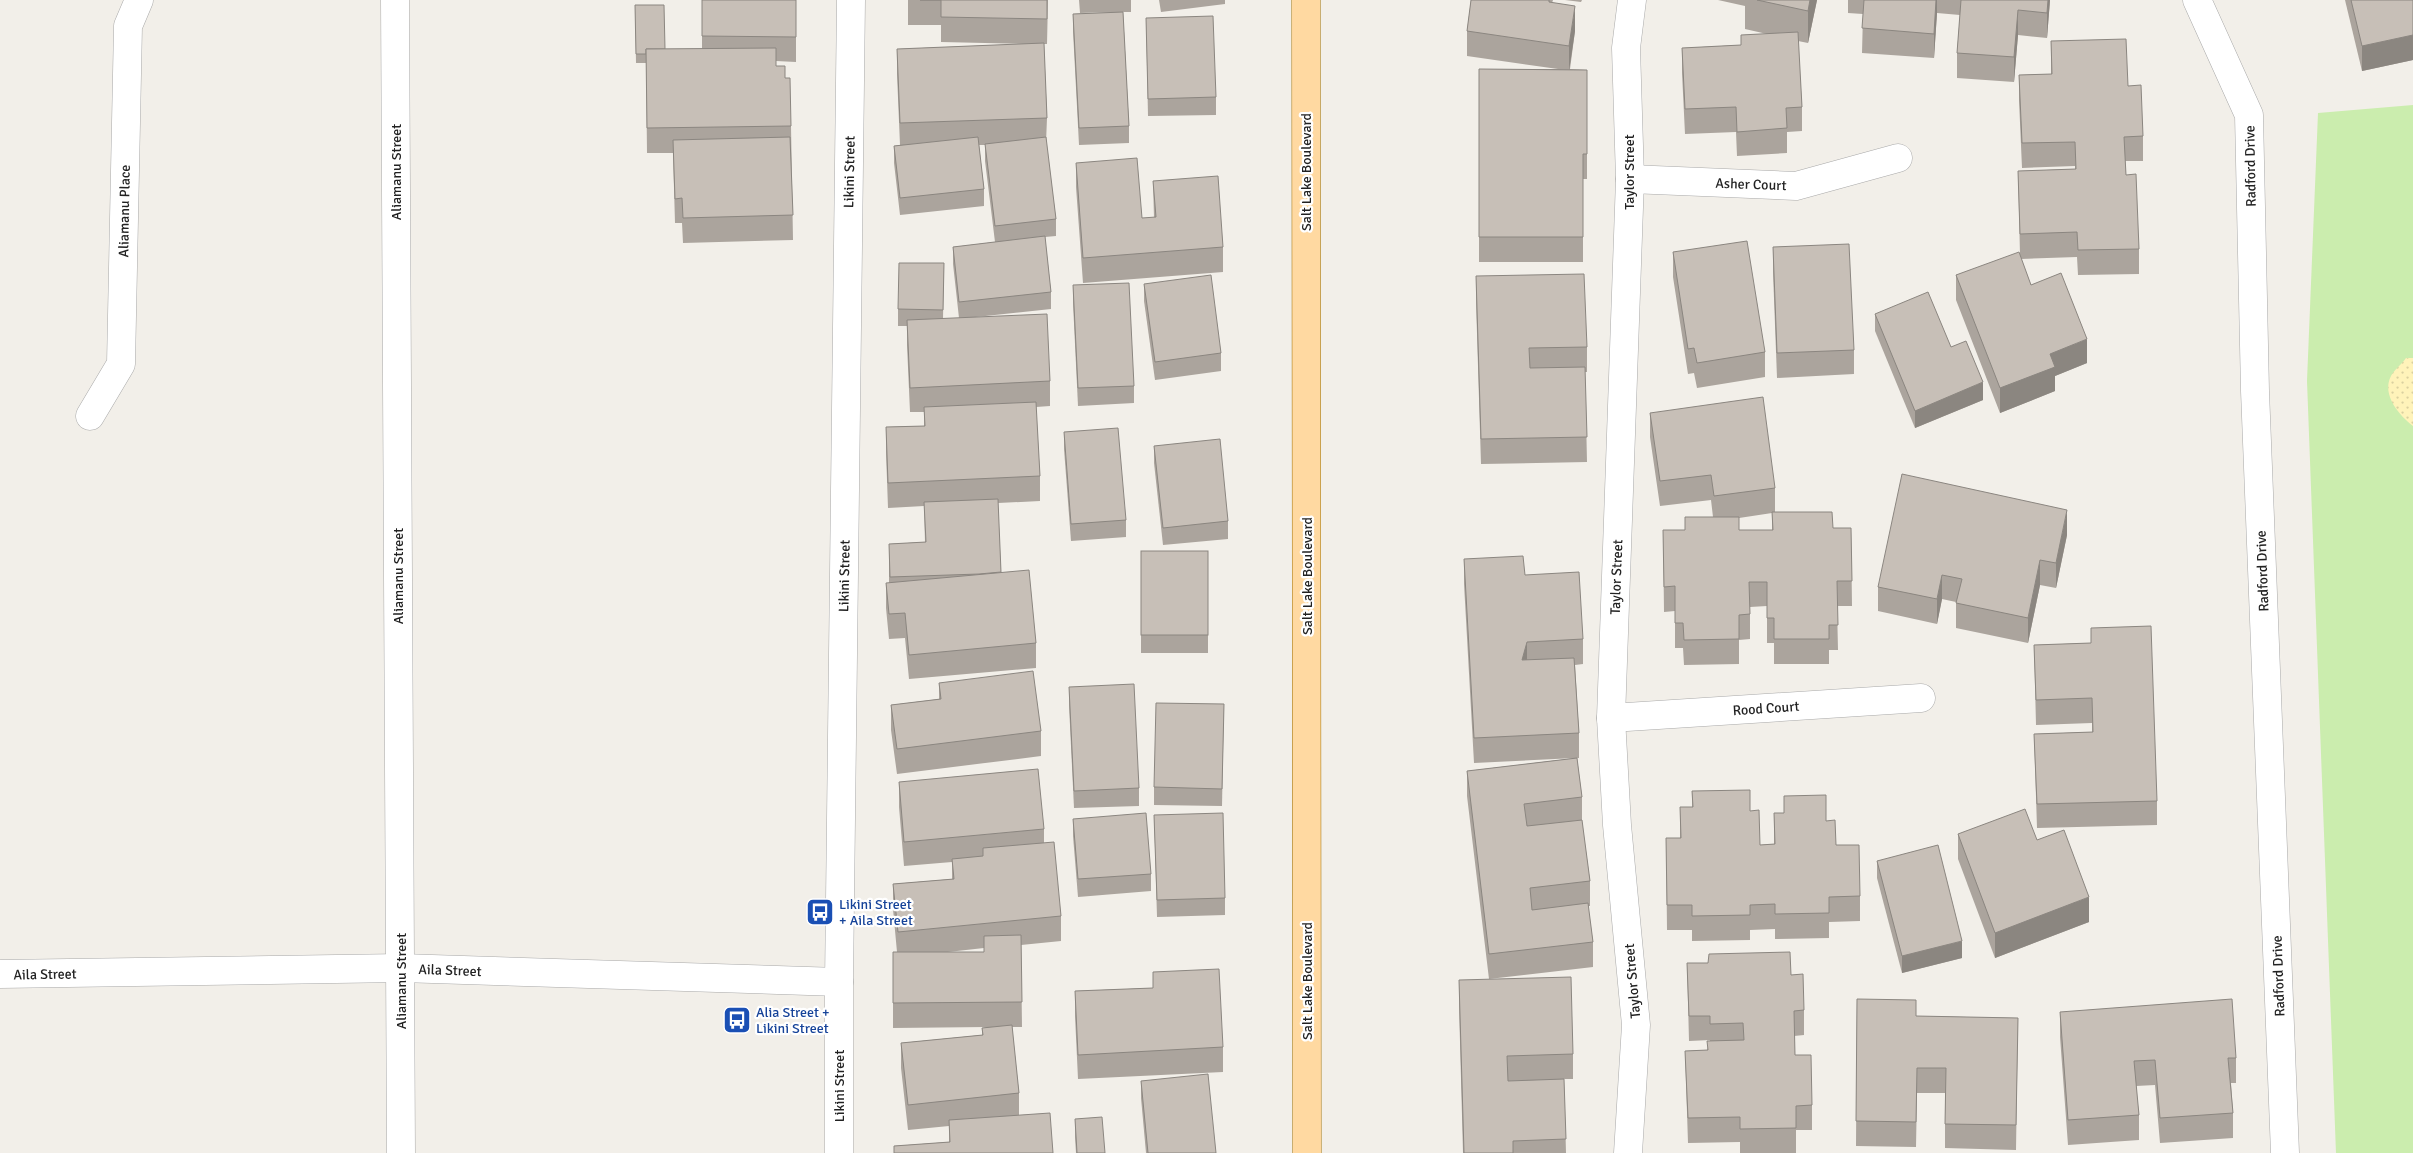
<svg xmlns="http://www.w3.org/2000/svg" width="2413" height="1153" font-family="Signika,sans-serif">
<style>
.grass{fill:#cbedae}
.sand{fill:url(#sand-dots)}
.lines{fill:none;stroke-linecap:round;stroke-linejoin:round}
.minor-casing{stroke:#a9a9a9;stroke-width:29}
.major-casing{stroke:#a07000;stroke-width:29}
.minor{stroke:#fff;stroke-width:28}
.major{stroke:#ffd9a1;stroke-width:28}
.wall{fill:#aba49d;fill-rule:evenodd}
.shaded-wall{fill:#8b8680}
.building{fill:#c7bfb7;stroke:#8b8680}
.labels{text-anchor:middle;stroke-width:4.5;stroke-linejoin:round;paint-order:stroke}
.street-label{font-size:14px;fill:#222;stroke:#fff}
.transit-label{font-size:14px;fill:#164399;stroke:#fff;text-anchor:start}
</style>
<defs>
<pattern id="sand-dots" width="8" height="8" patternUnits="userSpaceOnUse" patternTransform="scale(1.25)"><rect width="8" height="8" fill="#fff3ba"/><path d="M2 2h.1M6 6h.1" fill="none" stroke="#dad0a0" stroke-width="1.8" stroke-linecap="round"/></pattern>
</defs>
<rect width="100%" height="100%" fill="#f2efe9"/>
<path class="grass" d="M 2413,105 L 2413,1153 L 2336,1153 L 2307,381 L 2318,113 Z"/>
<path class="sand" d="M 2406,358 L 2413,358 L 2413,426 C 2400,416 2381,395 2391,376 C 2394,370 2402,364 2406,358 Z"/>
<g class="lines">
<g class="minor-casing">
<g id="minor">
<path d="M 395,0 L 401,1153"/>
<path d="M 2197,0 L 2249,115 L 2255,391 L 2285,1153"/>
<path d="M 1630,179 L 1796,186 L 1898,158"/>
<path d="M 90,416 L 121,364 L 128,26 L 139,0"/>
<path d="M 1611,718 L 1921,698"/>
<path d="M 0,974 L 401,968 L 839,982"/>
<path d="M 839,1153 L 839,982 L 851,0"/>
<path d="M 1628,1153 L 1636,1025 L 1617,825 L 1611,718 L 1630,179 L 1626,48 L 1632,0"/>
</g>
</g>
<g class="major-casing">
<path id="major" d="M 1306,0 L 1307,1153"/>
</g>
<use href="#minor" class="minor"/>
<use href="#major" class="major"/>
</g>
<g class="wall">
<path d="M 702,0 L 796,0 L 796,62 L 776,61 L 776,66 L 785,78 L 791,126 L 793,240 L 683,243 L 682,223 L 675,223 L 673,153 L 647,153 L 646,63 L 636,63 L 635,5 L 665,49 L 702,49 Z"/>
<path d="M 908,0 L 1048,0 L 1047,44 L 1044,44 L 1047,118 L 1046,143 L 1056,219 L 1056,236 L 1045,237 L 1051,292 L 1051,309 L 976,317 L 1050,381 L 1050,406 L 1036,407 L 1040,476 L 1040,501 L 998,503 L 1001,572 L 1036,643 L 1036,668 L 909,679 L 905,638 L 889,639 L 886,608 L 886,583 L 889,583 L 889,544 L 925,542 L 924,506 L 888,508 L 886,452 L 886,427 L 924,426 L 924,412 L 910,412 L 907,345 L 907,326 L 898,326 L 898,309 L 944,263 L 943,319 L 959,318 L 953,264 L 953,247 L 995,242 L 985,161 L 985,145 L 979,145 L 984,189 L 984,206 L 900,215 L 894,163 L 894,146 L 900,145 L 897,74 L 897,49 L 1026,44 L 941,42 L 941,25 L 908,25 Z"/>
<path d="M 1079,0 L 1131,0 L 1131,12 L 1123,12 L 1129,126 L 1129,143 L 1079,145 L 1073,31 L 1073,14 L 1111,12 L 1080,13 Z"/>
<path d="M 1159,0 L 1225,0 L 1225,4 L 1161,12 Z"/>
<path d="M 1471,0 L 1553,0 L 1552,3 L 1575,31 L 1570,69 L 1587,70 L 1587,179 L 1583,179 L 1583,262 L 1479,262 L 1479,69 L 1558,69 L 1467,56 L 1467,31 Z"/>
<path d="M 1565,0 L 1582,0 L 1581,2 Z"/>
<path d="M 1718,0 L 1817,0 L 1808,43 L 1798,41 L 1802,107 L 1802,131 L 1787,132 L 1787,153 L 1737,156 L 1736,132 L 1685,134 L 1682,73 L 1682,48 L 1741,45 L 1741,35 L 1767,34 L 1745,29 L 1745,6 Z"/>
<path d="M 1848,0 L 2050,0 L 2047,38 L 2018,35 L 2014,82 L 1957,78 L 1957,53 L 1960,15 L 1937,13 L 1934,58 L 1862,53 L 1863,14 L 1848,13 Z"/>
<path d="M 2345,0 L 2413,0 L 2413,60 L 2362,71 Z"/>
<path d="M 1146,18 L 1216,97 L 1216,115 L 1148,116 Z"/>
<path d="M 2051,41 L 2128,86 L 2143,136 L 2143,161 L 2125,161 L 2126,175 L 2139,249 L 2139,274 L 2078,275 L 2077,257 L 2021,259 L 2031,285 L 2087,363 L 2055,376 L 2055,391 L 2000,413 L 1956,300 L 1956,275 L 2020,255 L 2018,171 L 2075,169 L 2075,166 L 2022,168 L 2019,100 L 2019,75 L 2051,74 Z"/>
<path d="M 1076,163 L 1142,218 L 1154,218 L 1153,181 L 1223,247 L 1223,272 L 1083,283 L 1076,187 Z"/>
<path d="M 1773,247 L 1854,350 L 1854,374 L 1777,378 L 1773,272 Z"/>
<path d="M 1673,252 L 1765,352 L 1765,377 L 1697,388 L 1694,373 L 1688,374 L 1673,277 Z"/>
<path d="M 1476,276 L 1587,347 L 1587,372 L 1585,372 L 1587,462 L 1481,464 L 1476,301 Z"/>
<path d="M 1144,284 L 1221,353 L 1221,371 L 1155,380 L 1144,301 Z"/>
<path d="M 1073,285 L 1134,386 L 1134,403 L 1078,406 L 1073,303 Z"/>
<path d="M 1875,314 L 1951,347 L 1983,400 L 1915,428 L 1875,331 Z"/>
<path d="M 1650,413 L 1775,488 L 1775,512 L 1833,528 L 1851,528 L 1852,606 L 1837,606 L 1838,650 L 1829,650 L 1829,664 L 1774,664 L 1774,643 L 1767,643 L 1767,606 L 1750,607 L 1750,639 L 1739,640 L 1739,664 L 1684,665 L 1683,648 L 1675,648 L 1675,611 L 1664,612 L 1663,530 L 1685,530 L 1713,517 L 1711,500 L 1660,506 L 1650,437 ZM 1772,513 L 1772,530 L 1739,530 L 1739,518 Z"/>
<path d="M 1064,432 L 1126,520 L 1126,537 L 1071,541 L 1064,449 Z"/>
<path d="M 1154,446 L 1228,521 L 1228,539 L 1163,545 L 1154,463 Z"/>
<path d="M 2067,535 L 2056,588 L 2040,585 L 2028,643 L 1956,628 L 1956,602 L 1942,599 L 1937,624 L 1878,611 L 1878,587 Z"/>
<rect x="1141" y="551" width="67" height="102"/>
<path d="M 1464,559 L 1525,575 L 1583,639 L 1583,664 L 1575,665 L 1579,733 L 1579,758 L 1577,758 L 1582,797 L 1582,822 L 1590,881 L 1590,906 L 1588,906 L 1593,942 L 1593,967 L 1489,979 L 1467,796 L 1467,771 L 1575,758 L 1474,763 L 1464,584 Z"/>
<path d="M 2091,643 L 2157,801 L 2157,825 L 2037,828 L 2034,734 L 2092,732 L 2092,723 L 2036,725 L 2034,645 Z"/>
<path d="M 939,683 L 1041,731 L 1041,756 L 897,774 L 891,730 L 891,705 L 939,699 Z"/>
<path d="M 1069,687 L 1139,788 L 1139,806 L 1074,808 L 1069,705 Z"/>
<path d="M 1224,704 L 1222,806 L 1154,805 L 1154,787 Z"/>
<path d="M 899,782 L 1044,829 L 1044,843 L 1061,916 L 1061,941 L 1021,945 L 1022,1027 L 1012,1027 L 1019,1093 L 1019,1115 L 1053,1153 L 894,1153 L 894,1146 L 949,1142 L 949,1126 L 908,1130 L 901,1068 L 901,1043 L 982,1035 L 982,1028 L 987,1027 L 893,1028 L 893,952 L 897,952 L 893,909 L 893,884 L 952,879 L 952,862 L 904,866 L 899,807 ZM 984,948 L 984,952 L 948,952 Z"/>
<path d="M 1692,791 L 1750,811 L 1760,845 L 1774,844 L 1774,813 L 1784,813 L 1784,796 L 1826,821 L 1836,845 L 1860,896 L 1860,921 L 1829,922 L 1829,938 L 1775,939 L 1775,929 L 1750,930 L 1750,940 L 1692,941 L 1692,930 L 1667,930 L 1666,838 L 1680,838 L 1680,807 L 1692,807 Z"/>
<path d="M 1154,815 L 1225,898 L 1225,915 L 1157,917 Z"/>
<path d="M 1073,819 L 1151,874 L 1151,891 L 1078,897 L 1073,836 Z"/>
<path d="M 1958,834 L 2037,840 L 2089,922 L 1995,958 L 1958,859 Z"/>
<path d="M 1877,861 L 1962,958 L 1902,973 L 1877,878 Z"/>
<path d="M 1687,963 L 1791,975 L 1804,1010 L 1804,1035 L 1794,1036 L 1795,1055 L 1812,1105 L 1812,1130 L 1796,1130 L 1796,1153 L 1740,1153 L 1740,1142 L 1688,1143 L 1685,1051 L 1707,1050 L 1710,1040 L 1689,1041 Z"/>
<path d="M 1153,972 L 1223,1047 L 1223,1072 L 1078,1079 L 1075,1016 L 1075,991 L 1153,988 Z"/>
<path d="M 1459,980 L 1573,1054 L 1573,1079 L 1564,1079 L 1566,1153 L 1463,1153 L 1459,1005 Z"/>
<path d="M 1857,999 L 1916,1016 L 2018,1018 L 2016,1150 L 1945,1148 L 1945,1093 L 1917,1093 L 1916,1147 L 1856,1146 Z"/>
<path d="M 2060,1012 L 2236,1058 L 2236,1083 L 2231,1083 L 2233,1113 L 2233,1138 L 2160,1143 L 2155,1085 L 2136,1086 L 2139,1115 L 2139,1140 L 2068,1145 L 2060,1037 Z"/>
<path d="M 1141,1081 L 1216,1153 L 1146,1153 L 1141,1098 Z"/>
<path d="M 1075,1119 L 1105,1153 L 1076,1153 L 1075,1137 Z"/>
</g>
<g class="shaded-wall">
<path d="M 1810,0 L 1817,0 L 1808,43 L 1808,11 Z"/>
<path d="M 1936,0 L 1937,0 L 1937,13 L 1934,58 L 1934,34 Z"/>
<path d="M 2048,0 L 2050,0 L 2047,38 L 2047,13 Z"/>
<path d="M 1575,6 L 1575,31 L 1569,71 L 1569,46 Z"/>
<path d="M 2018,10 L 2018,35 L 2014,82 L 2014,57 Z"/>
<path d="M 2413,35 L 2413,60 L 2362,71 L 2362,46 Z"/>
<path d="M 2087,339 L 2087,363 L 2055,376 L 2055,391 L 2000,413 L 2000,388 L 2050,354 Z"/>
<path d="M 1983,382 L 1983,400 L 1915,428 L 1915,411 Z"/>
<path d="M 2067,510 L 2067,535 L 2056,588 L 2056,563 Z"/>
<path d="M 2040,560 L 2040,585 L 2028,643 L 2028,618 Z"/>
<path d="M 1942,575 L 1942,599 L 1937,624 L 1937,599 Z"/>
<path d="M 1527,642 L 1527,667 L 1522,660 Z"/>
<path d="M 2089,897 L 2089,922 L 1995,958 L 1995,933 Z"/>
<path d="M 1962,941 L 1962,958 L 1902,973 L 1902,956 Z"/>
</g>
<g class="building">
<path d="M 702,0 L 796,0 L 796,37 L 702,36 Z"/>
<path d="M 920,0 L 1047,0 L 1047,19 L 941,17 L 941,0 Z"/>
<path d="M 1471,0 L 1549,0 L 1549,2 L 1575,6 L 1569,46 L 1467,31 Z"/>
<path d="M 1757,0 L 1810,0 L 1808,11 Z"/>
<path d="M 1864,0 L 1936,0 L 1934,34 L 1862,28 Z"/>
<path d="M 1961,0 L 2048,0 L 2047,13 L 2018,10 L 2014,57 L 1957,53 Z"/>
<path d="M 2351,0 L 2413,0 L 2413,35 L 2362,46 Z"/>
<path d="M 635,5 L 664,5 L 665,49 L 646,49 L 646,54 L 636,54 Z"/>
<path d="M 1123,12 L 1129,126 L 1079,128 L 1073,14 Z"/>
<path d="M 1213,16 L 1216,97 L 1148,99 L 1146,18 Z"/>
<path d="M 1798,32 L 1802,107 L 1786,108 L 1787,128 L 1737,132 L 1736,107 L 1685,109 L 1682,48 L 1741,45 L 1741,35 Z"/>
<path d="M 2126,39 L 2128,86 L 2141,85 L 2143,136 L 2124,137 L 2126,175 L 2136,174 L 2139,249 L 2078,250 L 2077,232 L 2020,234 L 2018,171 L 2076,169 L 2075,142 L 2022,143 L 2019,75 L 2052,74 L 2051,41 Z"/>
<path d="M 1044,43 L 1047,118 L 900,123 L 897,49 Z"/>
<path d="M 776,48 L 776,66 L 785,66 L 785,78 L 790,78 L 791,126 L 647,128 L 646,49 Z"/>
<path d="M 1479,69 L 1587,70 L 1587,154 L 1583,154 L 1583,237 L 1479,237 Z"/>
<path d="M 790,137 L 793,215 L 683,218 L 682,198 L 675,199 L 673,140 Z"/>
<path d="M 978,137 L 984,189 L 900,198 L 894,146 Z"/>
<path d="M 1046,137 L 1056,219 L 995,226 L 985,144 Z"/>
<path d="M 1137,158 L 1142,218 L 1156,217 L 1153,181 L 1218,176 L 1223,247 L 1083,258 L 1076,163 Z"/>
<path d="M 1045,236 L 1051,292 L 959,302 L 953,247 Z"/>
<path d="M 1747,241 L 1765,352 L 1697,363 L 1694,348 L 1688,349 L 1673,252 Z"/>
<path d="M 1849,244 L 1854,350 L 1777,353 L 1773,247 Z"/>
<path d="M 2019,252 L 2031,285 L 2061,273 L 2087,339 L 2050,354 L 2055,367 L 2000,388 L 1956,275 Z"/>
<path d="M 899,263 L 944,263 L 943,310 L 898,309 Z"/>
<path d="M 1584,274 L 1587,347 L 1529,348 L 1530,368 L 1585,367 L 1587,437 L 1481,439 L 1476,276 Z"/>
<path d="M 1211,275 L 1221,353 L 1155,362 L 1144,284 Z"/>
<path d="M 1129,283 L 1134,386 L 1078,388 L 1073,285 Z"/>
<path d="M 1928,292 L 1951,347 L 1966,341 L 1983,382 L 1915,411 L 1875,314 Z"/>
<path d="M 1047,314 L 1050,381 L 910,388 L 907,320 Z"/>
<path d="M 1763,397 L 1775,488 L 1714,496 L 1711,475 L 1660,481 L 1650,413 Z"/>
<path d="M 1036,402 L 1040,476 L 888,483 L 886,427 L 925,426 L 924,407 Z"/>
<path d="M 1118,428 L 1126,520 L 1071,524 L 1064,432 Z"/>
<path d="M 1220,439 L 1228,521 L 1163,528 L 1154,446 Z"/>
<path d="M 1902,474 L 2067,510 L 2056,563 L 2040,560 L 2028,618 L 1956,603 L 1962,579 L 1942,575 L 1937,599 L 1878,587 Z"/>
<path d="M 998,499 L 1001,572 L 979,574 L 890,577 L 889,544 L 926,542 L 924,502 Z"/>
<path d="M 1772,512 L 1832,512 L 1833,528 L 1851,528 L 1852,581 L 1837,581 L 1838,625 L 1829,625 L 1829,639 L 1774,639 L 1774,618 L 1767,618 L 1767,582 L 1749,582 L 1750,614 L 1739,615 L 1739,639 L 1684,640 L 1683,623 L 1675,623 L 1675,586 L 1664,587 L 1663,530 L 1685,530 L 1685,517 L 1739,517 L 1739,530 L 1773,530 Z"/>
<rect x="1141" y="551" width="67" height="84"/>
<path d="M 1523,556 L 1525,575 L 1579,572 L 1583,639 L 1527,642 L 1522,660 L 1574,658 L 1579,733 L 1474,738 L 1464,559 Z"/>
<path d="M 1029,570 L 1036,643 L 909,655 L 905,613 L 889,614 L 886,583 Z"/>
<path d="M 2151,626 L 2157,801 L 2037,804 L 2034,734 L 2093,732 L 2092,698 L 2036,700 L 2034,645 L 2091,643 L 2091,628 Z"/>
<path d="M 1033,671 L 1041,731 L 897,749 L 891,705 L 941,699 L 939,683 Z"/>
<path d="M 1134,684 L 1139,788 L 1074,791 L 1069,687 Z"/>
<path d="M 1156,703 L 1224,704 L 1222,789 L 1154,787 Z"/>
<path d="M 1577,758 L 1582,797 L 1524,804 L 1527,826 L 1582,820 L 1590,881 L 1530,888 L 1532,910 L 1588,903 L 1593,942 L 1489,954 L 1467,771 Z"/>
<path d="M 1038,769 L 1044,829 L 904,842 L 899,782 Z"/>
<path d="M 1750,790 L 1750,811 L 1759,810 L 1760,845 L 1775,844 L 1774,813 L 1784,813 L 1784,796 L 1826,795 L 1826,821 L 1835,820 L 1836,845 L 1859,845 L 1860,896 L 1829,897 L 1829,913 L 1775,914 L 1775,904 L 1750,905 L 1750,915 L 1692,916 L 1692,905 L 1667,905 L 1666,838 L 1681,838 L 1680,807 L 1693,807 L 1692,791 Z"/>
<path d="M 2025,809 L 2037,840 L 2064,830 L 2089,897 L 1995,933 L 1958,834 Z"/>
<path d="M 1146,813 L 1151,874 L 1078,879 L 1073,819 Z"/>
<path d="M 1223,813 L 1225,898 L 1157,900 L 1154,815 Z"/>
<path d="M 1054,842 L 1061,916 L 898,932 L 893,884 L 954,879 L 952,859 L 983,856 L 983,848 Z"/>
<path d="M 1938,845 L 1962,941 L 1902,956 L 1877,861 Z"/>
<path d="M 1021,935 L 1022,1002 L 893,1003 L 893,952 L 984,952 L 984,936 Z"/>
<path d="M 1790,952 L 1791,975 L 1803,974 L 1804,1010 L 1794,1011 L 1795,1055 L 1811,1055 L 1812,1105 L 1796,1106 L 1796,1128 L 1740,1129 L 1740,1117 L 1688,1118 L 1685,1051 L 1708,1050 L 1707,1041 L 1744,1040 L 1743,1023 L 1710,1024 L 1710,1016 L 1689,1016 L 1687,963 L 1708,963 L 1709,954 Z"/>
<path d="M 1219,969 L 1223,1047 L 1078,1055 L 1075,991 L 1153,988 L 1153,972 Z"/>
<path d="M 1571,977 L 1573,1054 L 1507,1056 L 1508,1081 L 1564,1079 L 1566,1139 L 1513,1141 L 1513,1153 L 1464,1153 L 1459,980 Z"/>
<path d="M 1857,999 L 1916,1000 L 1916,1016 L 2018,1018 L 2016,1125 L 1945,1124 L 1946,1068 L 1917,1068 L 1916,1122 L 1856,1121 Z"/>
<path d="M 2232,999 L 2236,1058 L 2228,1058 L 2233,1113 L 2160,1118 L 2155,1060 L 2134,1061 L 2139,1115 L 2068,1120 L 2060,1012 Z"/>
<path d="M 1012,1025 L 1019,1093 L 908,1105 L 901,1043 L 983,1035 L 982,1028 Z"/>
<path d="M 1208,1074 L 1216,1153 L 1148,1153 L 1141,1081 Z"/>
<path d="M 1050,1113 L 1053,1153 L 894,1153 L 894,1146 L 950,1142 L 949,1120 Z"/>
<path d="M 1102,1117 L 1105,1153 L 1077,1153 L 1075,1119 Z"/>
</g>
<defs>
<g id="bus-square" transform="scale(1.4375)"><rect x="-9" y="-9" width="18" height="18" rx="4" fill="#1a4fb4" stroke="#fff"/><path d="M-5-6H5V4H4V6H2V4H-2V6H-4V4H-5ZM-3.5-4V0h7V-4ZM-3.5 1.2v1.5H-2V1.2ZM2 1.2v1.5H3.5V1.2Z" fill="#fff"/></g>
</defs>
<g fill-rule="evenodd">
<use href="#bus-square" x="820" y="912"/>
<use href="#bus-square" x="737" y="1020"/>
</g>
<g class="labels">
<g class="street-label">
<text transform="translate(2250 166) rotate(-91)" y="5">Radford Drive</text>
<text transform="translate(396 172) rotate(-90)" y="5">Aliamanu Street</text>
<text transform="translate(849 172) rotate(-89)" y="5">Likini Street</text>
<text transform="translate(1306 172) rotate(-90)" y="5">Salt Lake Boulevard</text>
<text transform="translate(1629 172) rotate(-90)" y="5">Taylor Street</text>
<text transform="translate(1751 184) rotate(2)" y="5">Asher Court</text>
<text transform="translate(124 211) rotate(-89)" y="5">Aliamanu Place</text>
<text transform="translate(2262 571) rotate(-92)" y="5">Radford Drive</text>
<text transform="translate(398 576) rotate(-90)" y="5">Aliamanu Street</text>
<text transform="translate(844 576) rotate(-89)" y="5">Likini Street</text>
<text transform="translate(1307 576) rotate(-90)" y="5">Salt Lake Boulevard</text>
<text transform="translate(1616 577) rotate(-88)" y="5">Taylor Street</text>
<text transform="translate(1766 708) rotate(-4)" y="5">Rood Court</text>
<text transform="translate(450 970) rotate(2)" y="5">Aila Street</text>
<text transform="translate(45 974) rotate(-1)" y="5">Aila Street</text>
<text transform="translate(2278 976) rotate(-92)" y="5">Radford Drive</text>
<text transform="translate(401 981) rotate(-90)" y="5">Aliamanu Street</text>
<text transform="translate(1307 981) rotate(-90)" y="5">Salt Lake Boulevard</text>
<text transform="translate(1632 981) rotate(-95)" y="5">Taylor Street</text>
<text transform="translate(839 1086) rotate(-90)" y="5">Likini Street</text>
</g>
<g class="transit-label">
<text x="839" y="909">Likini Street<tspan x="839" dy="16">+ Aila Street</tspan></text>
<text x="756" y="1017">Alia Street +<tspan x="756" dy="16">Likini Street</tspan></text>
</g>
</g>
</svg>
